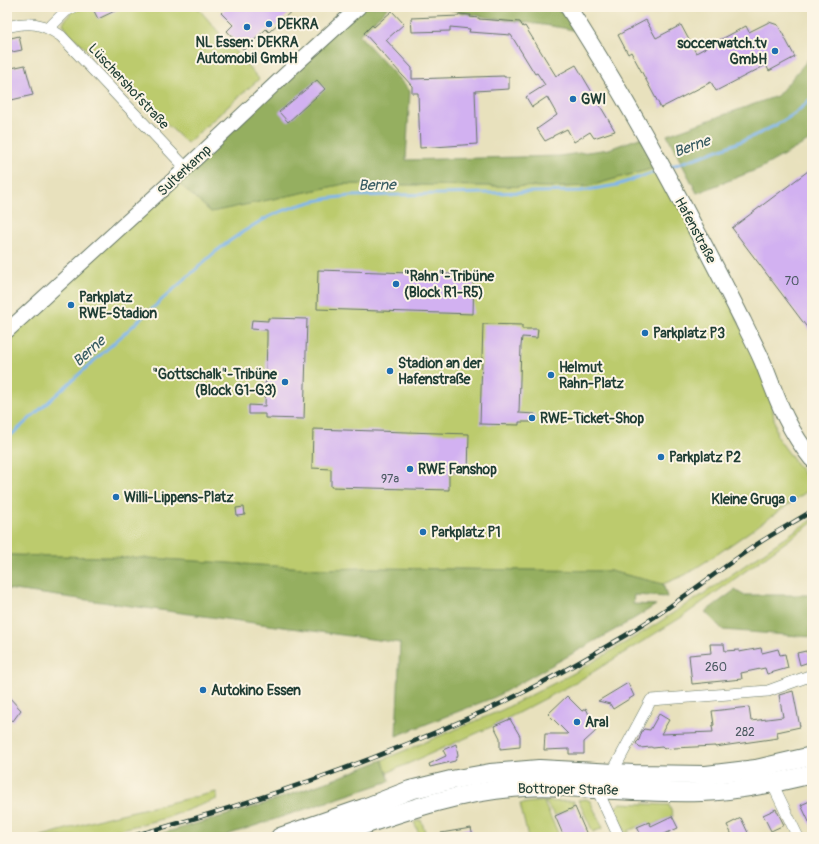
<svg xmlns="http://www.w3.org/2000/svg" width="819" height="844" font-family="Pangolin,sans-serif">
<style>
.green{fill:#bccb6d;stroke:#6e8450}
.forest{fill:#95af60;stroke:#5a764a}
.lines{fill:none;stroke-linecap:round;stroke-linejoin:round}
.stream{stroke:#7fb6ee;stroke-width:3}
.building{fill:#d2b1f1}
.minor-casing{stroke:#657664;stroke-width:12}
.tertiary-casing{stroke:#657664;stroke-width:16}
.secondary-casing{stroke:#657664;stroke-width:18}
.primary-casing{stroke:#657664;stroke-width:20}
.minor{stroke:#fff;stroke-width:11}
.tertiary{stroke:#fff;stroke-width:14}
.secondary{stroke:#fff;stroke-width:16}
.primary{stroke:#fff;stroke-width:18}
.rail-casing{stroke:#1f3d34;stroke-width:4.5}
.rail{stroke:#fcf5e5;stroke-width:3;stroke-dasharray:9;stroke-linecap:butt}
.poi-dot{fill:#1f6fb2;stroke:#fcf5e5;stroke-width:1.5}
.labels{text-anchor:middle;stroke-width:4;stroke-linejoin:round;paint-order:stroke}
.number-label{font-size:12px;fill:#4c5a63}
.poi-label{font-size:14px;font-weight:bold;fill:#1f3d34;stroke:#fcf5e5;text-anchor:start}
.street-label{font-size:14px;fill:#1f3d34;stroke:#fcf5e5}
.water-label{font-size:15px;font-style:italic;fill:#375b62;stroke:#fcf5e5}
</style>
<rect width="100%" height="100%" fill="#fcf5e5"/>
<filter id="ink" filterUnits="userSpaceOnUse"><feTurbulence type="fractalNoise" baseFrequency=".025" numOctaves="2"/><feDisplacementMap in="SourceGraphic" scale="8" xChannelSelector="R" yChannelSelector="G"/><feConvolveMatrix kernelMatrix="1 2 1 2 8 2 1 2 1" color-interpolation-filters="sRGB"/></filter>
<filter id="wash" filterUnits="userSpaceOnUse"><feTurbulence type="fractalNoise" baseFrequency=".012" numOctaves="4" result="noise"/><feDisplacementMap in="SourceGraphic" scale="16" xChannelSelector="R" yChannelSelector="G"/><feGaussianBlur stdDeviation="0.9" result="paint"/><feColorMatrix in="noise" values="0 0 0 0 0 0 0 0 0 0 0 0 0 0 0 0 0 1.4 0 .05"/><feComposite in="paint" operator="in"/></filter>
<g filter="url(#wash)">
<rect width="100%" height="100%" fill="#e8e1bd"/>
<g class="green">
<path d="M 80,7 L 197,7 L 259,79 L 187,143 L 68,32 L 63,23 L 72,11 Z"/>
<path d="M 661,166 L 768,380 L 777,437 L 812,485 L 812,488 L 719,553 L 685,575 L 663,584 L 610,571 L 371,568 L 321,569 L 147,558 L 7,555 L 7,332 L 174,179 L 211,212 L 344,184 L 559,187 L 589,186 Z"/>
<path d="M 812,519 L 812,523 L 682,617 L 575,683 L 493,726 L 387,773 L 382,760 L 502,710 L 574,673 L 655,625 L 682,607 L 696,599 Z"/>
<path d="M 216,792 L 217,799 L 166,818 L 90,837 L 39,837 L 104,818 Z"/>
<path d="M 586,799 L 590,801 L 603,828 L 593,832 L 578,800 Z"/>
<path d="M 574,801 L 573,808 L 555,816 L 546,803 L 544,803 L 560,837 L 528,837 L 520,804 L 533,802 Z"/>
<path d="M 620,803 L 669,805 L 673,816 L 651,826 L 649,822 L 628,831 L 631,837 L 628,837 L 615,811 L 616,807 Z"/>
<path d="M 421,820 L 427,837 L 420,837 L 414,822 Z"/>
</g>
<g class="forest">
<path d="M 361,7 L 389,7 L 359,35 L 410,91 L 406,160 L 559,156 L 609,149 L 645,136 L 661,166 L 589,186 L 559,187 L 344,184 L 211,212 L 174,179 Z"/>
<path d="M 441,7 L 563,7 L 582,32 C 536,21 486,21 441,7 Z"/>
<path d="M 812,55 L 812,139 L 761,168 L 697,193 L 667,135 L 777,96 Z"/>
<path d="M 7,555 L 147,558 L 321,569 L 371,568 L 610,571 L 663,584 L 667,597 L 634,595 L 633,604 L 656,605 L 627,623 L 495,697 L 396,736 L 400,643 L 7,589 Z"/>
<path d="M 735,590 L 743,595 L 812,595 L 812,637 L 723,630 L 705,612 Z"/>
<path d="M 382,760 L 390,781 L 221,837 L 149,837 L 255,807 L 335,779 Z"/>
</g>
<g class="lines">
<g class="stream">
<path d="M 667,168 C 709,153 754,140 791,116 C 799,111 805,104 812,98"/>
<path d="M 7,439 L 214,253 C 257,218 295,200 351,196 L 581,191 L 617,185 L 658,171"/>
</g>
</g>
<g id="blocks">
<g class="building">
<path d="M 98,7 L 123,7 L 98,19 L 93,9 Z"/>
<path d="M 227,7 L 296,7 L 269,32 L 266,29 L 244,50 L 227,31 L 233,25 L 221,13 Z"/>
<path d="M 392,11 L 404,24 L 386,40 L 412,68 L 412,79 L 504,76 L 504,77 L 509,77 L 509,89 L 475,91 L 477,144 L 420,148 L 418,93 L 412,93 L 412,86 L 364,33 L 372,25 L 374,27 Z"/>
<path d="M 459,14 L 471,15 L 470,17 L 479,18 L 479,19 L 520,22 L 523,27 L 525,26 L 556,76 L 576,65 L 615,131 L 594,138 L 590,132 L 574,142 L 567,129 L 553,136 L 553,137 L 545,141 L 537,129 L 557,115 L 547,97 L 532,107 L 526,97 L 545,85 L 537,73 L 535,74 L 511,35 L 469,32 L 470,29 L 450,27 L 450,31 L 412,32 L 411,18 L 459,16 Z"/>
<path d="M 646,20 L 656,38 L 681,25 L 696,53 L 746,26 L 749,32 L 769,22 L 778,25 L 795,57 L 769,71 L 766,65 L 716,91 L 711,82 L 661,108 L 631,52 L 628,54 L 618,35 Z"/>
<path d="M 19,36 L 22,50 L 7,53 L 7,39 Z"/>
<path d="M 25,65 L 33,95 L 7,101 L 7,69 Z"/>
<path d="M 317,80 L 325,89 L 288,122 L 279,112 Z"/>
<path d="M 812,168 L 812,334 L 732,228 Z"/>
<path d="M 318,270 L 474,275 L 473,314 L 317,309 Z"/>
<path d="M 268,318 L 307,319 L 304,419 L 265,418 L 265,414 L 249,414 L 249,405 L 265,406 L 267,339 L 267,330 L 251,329 L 252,320 L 268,321 Z"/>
<path d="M 483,324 L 522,325 L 522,329 L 538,329 L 537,338 L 522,337 L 521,346 L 519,413 L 535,414 L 535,422 L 519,422 L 519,425 L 480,424 Z"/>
<path d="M 313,429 L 469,434 L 468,473 L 449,472 L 449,490 L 331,487 L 331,469 L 312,468 Z"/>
<path d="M 244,507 L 245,515 L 237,516 L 236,508 Z"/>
<path d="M 710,644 L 724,644 L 725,651 L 739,650 L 739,652 L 761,648 L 762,653 L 778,649 L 780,655 L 785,654 L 788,668 L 767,674 L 765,668 L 741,673 L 742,679 L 692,684 L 689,655 L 711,653 Z"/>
<path d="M 806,651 L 807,653 L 812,652 L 812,661 L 800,665 L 797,653 Z"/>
<path d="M 628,683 L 634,696 L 613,709 L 610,704 L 598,701 Z"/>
<path d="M 793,691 L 800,727 L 777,732 L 778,738 L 715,747 L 715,746 L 674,748 L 669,749 L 667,747 L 664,749 L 662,747 L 653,748 L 651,747 L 640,748 L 638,746 L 636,743 L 639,740 L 642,731 L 644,729 L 650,730 L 659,714 L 669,720 L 661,734 L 713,732 L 712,726 L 714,725 L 712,711 L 749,707 L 751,721 L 783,717 L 779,695 Z"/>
<path d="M 7,695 L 21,710 L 13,721 L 7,718 Z"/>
<path d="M 567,696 L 582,711 L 586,708 L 596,731 L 584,742 L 584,754 L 569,754 L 569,749 L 544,750 L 545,734 L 568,734 L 548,714 Z"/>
<path d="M 510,719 L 520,736 L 520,747 L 500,749 L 500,738 L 494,726 Z"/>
<path d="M 456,744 L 458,755 L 455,761 L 430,767 L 429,764 L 446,756 L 443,750 Z"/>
<path d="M 812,800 L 812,828 L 801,805 Z"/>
<path d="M 575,807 L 581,821 L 588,837 L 564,837 L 555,816 Z"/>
<path d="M 776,809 L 784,825 L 771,831 L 763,815 Z"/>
<path d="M 672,816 L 678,828 L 658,837 L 642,837 L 637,827 L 649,822 L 651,826 Z"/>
<path d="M 741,818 L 750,837 L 733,837 L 727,825 Z"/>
<path d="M 471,828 L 473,837 L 441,837 L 441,833 Z"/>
</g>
</g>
</g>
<g filter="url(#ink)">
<use href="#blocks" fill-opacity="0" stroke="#657664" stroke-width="1"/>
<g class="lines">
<g class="minor-casing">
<g id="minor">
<path d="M 7,27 C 30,21 42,23 61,36 L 186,168"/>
<path d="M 49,28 L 66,11 L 74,7"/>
<path d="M 612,773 L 651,700 L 768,691 L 812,675"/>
<path d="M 772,783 L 798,837"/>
<path d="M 597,789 L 619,837"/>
</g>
</g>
<g class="tertiary-casing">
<path id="tertiary" d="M 7,331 L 186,168 L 292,68 L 359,7"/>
</g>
<g class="secondary-casing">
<path id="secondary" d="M 568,7 C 633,108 689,214 743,321 C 750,336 758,350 764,365 C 778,401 787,428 812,459"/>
</g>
<g class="primary-casing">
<g id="primary">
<path d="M 280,837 L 364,808 L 410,790 L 451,780 L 490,773 L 539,769 L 634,774 L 706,775 L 756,769 L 812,756"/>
<path d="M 329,837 C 393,815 458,790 526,787 C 548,785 570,787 592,789 C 629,791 665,793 701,792 C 739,791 776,783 812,774"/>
</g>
</g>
<use href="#minor" class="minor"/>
<use href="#tertiary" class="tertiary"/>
<use href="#secondary" class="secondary"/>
<use href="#primary" class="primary"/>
<g class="rail-casing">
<path id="rail" d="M 129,837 C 247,805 364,765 475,715 C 522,695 570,668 614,642 C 662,615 705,580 750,549 C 770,535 791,524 812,511"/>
</g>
<use href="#rail" class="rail"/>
</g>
</g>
<g class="poi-dot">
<circle cx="269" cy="24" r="4"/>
<circle cx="247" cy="27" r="4"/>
<circle cx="775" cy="51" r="4"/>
<circle cx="573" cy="99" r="4"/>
<circle cx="396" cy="284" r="4"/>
<circle cx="71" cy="305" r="4"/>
<circle cx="645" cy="333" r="4"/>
<circle cx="390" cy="371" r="4"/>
<circle cx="551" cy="375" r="4"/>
<circle cx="285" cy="382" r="4"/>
<circle cx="532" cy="418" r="4"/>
<circle cx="661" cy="457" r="4"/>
<circle cx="410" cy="469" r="4"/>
<circle cx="116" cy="497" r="4"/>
<circle cx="793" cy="499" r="4"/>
<circle cx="423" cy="532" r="4"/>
<circle cx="203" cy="690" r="4"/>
<circle cx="577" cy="722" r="4"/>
</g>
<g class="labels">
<g class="number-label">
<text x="792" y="285">70</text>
<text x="390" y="483">97a</text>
<text x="716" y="671">260</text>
<text x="745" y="736">282</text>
</g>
<g class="poi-label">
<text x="277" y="29">DEKRA</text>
<text x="247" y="47" text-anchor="middle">NL Essen: DEKRA<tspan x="247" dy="16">Automobil GmbH</tspan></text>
<text x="767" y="48" text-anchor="end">soccerwatch.tv<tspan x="767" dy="16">GmbH</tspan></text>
<text x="581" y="104">GWI</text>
<text x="404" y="281">"Rahn"-Tribüne<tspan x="404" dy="16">(Block R1-R5)</tspan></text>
<text x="79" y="302">Parkplatz<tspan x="79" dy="16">RWE-Stadion</tspan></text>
<text x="653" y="338">Parkplatz P3</text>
<text x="398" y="368">Stadion an der<tspan x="398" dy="16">Hafenstraße</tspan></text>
<text x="559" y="372">Helmut<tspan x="559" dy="16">Rahn-Platz</tspan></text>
<text x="277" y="379" text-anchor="end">"Gottschalk"-Tribüne<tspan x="277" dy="16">(Block G1-G3)</tspan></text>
<text x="540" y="423">RWE-Ticket-Shop</text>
<text x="669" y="462">Parkplatz P2</text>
<text x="418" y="474">RWE Fanshop</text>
<text x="124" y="502">Willi-Lippens-Platz</text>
<text x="785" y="504" text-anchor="end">Kleine Gruga</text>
<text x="431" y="537">Parkplatz P1</text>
<text x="211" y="695">Autokino Essen</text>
<text x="585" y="727">Aral</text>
</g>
<g class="street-label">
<text transform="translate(129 86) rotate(47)" y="5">Lüschershofstraße</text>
<text transform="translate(184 170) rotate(-43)" y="5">Sulterkamp</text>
<text transform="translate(696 230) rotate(62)" y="5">Hafenstraße</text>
<text transform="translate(568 789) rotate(1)" y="5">Bottroper Straße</text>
</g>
<g class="water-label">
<text transform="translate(692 146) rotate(-20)" y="5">Berne</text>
<text transform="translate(377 185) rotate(-1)" y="5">Berne</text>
<text transform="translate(89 351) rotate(-42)" y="5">Berne</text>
</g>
</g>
<rect width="819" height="844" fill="none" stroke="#fcf5e5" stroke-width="24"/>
</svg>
